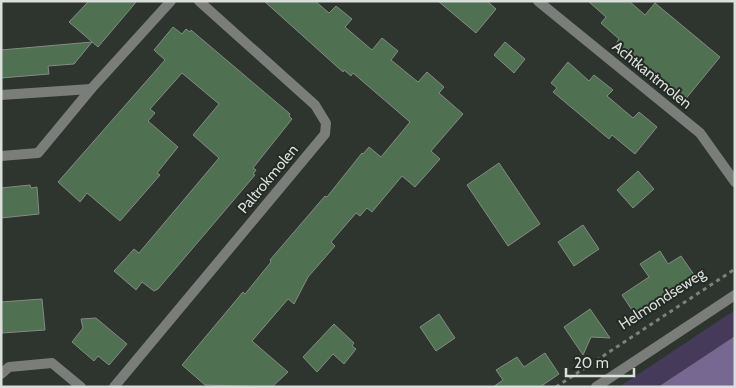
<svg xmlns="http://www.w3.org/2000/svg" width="736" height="388" font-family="Cabin,sans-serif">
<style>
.green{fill:#453a5a}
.water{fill:#766891}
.building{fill:#4f7151;stroke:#848a84}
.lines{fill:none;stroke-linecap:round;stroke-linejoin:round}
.path{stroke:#7b817c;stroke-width:3;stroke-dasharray:4 4;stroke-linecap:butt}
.minor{stroke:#7a7d7a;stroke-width:10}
.tertiary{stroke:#7a7d7a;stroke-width:10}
.labels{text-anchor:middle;stroke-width:4;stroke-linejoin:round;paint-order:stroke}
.street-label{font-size:15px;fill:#dbdfdc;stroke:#242a25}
</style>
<rect width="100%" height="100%" fill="#2e342e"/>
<path class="green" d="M 735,310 L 735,336 L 658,387 L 619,387 Z"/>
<path class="water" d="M 735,336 L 735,387 L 658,387 Z"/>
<g class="building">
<path d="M 89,1 L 137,1 L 98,47 L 69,22 Z"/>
<path d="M 264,1 L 315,1 L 329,13 L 336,6 L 352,19 L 345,27 L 372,50 L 382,38 L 398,51 L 391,60 L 418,82 L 427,72 L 444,87 L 439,93 L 463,114 L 431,151 L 440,159 L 415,187 L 402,176 L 372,212 L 367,208 L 360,216 L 356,213 L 331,242 L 335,246 L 308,277 L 294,304 L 288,299 L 252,341 L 288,372 L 272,387 L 205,385 L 182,365 L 243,292 L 245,294 L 271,262 L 270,260 L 325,196 L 327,197 L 362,153 L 363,154 L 369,147 L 381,157 L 410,122 L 353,73 L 351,76 L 344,70 L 343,72 Z"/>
<path d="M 438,1 L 487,1 L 496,9 L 476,33 Z"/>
<path d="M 588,1 L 629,1 L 645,15 L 655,3 L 720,57 L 684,101 L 633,54 L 630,57 L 616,44 L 619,39 L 601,23 L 606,17 Z"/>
<path d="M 173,27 L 182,34 L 186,29 L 190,32 L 191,30 L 290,114 L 289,116 L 292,119 L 253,168 L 256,170 L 253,174 L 255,175 L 158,289 L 154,291 L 142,282 L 136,290 L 114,271 L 134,249 L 139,253 L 219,158 L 193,135 L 219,104 L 182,73 L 150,109 L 155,113 L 148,121 L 178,147 L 157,173 L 160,175 L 120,221 L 87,193 L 80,202 L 58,182 L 165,60 L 154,50 Z"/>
<path d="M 92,42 L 74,64 L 48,66 L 49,74 L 1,78 L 1,50 Z"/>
<path d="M 505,42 L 525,59 L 514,73 L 494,55 Z"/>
<path d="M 568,62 L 589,81 L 594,75 L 613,90 L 607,96 L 633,118 L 639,112 L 657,127 L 635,154 L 612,135 L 609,139 L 553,92 L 557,88 L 551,83 Z"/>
<path d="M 499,163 L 540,224 L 508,246 L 467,185 Z"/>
<path d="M 638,171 L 654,189 L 633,208 L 617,190 Z"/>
<path d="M 30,185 L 31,188 L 37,187 L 39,214 L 1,218 L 1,188 Z"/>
<path d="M 583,225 L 599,249 L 574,266 L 558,242 Z"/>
<path d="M 660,251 L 668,264 L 681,256 L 697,279 L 638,319 L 622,295 L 649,277 L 640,264 Z"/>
<path d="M 42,299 L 45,330 L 2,333 L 1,302 Z"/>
<path d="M 590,309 L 610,338 L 591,337 L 583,355 L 564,327 Z"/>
<path d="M 439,314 L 455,338 L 436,351 L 420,327 Z"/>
<path d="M 96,318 L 127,344 L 109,365 L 98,356 L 94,361 L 72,342 L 83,328 L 81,319 Z"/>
<path d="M 334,324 L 354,343 L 352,346 L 356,349 L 344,364 L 333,354 L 317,372 L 303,357 Z"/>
<path d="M 545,353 L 559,374 L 540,387 L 493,387 L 503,380 L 496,370 L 517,357 L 524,367 Z"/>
</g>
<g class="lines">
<path class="path" d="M 556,387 L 735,269"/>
<g class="minor">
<path d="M 538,1 L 700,133 L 735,182"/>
<path d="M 1,95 L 91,89"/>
<path d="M 1,156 L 38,153 L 91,89 L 171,1"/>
<path d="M 1,374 L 9,367 L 52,363 L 81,387"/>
<path d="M 114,387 L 325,134 L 326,123 L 315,105 L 199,1"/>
</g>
<path class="tertiary" d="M 596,387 L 735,295"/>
</g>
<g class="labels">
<g class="street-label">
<text transform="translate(652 75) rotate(39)" y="5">Achtkantmolen</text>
<text transform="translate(268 179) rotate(-50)" y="5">Paltrokmolen</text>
<text transform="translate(662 299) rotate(-33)" y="5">Helmondseweg</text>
</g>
</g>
<rect width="736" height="388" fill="none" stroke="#dbdfdc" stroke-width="5"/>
<path d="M566 368v8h68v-8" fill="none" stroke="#dbdfdc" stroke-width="2.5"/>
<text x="574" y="368" font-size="15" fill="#dbdfdc" stroke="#242a25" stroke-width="4" paint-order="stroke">20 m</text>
</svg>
